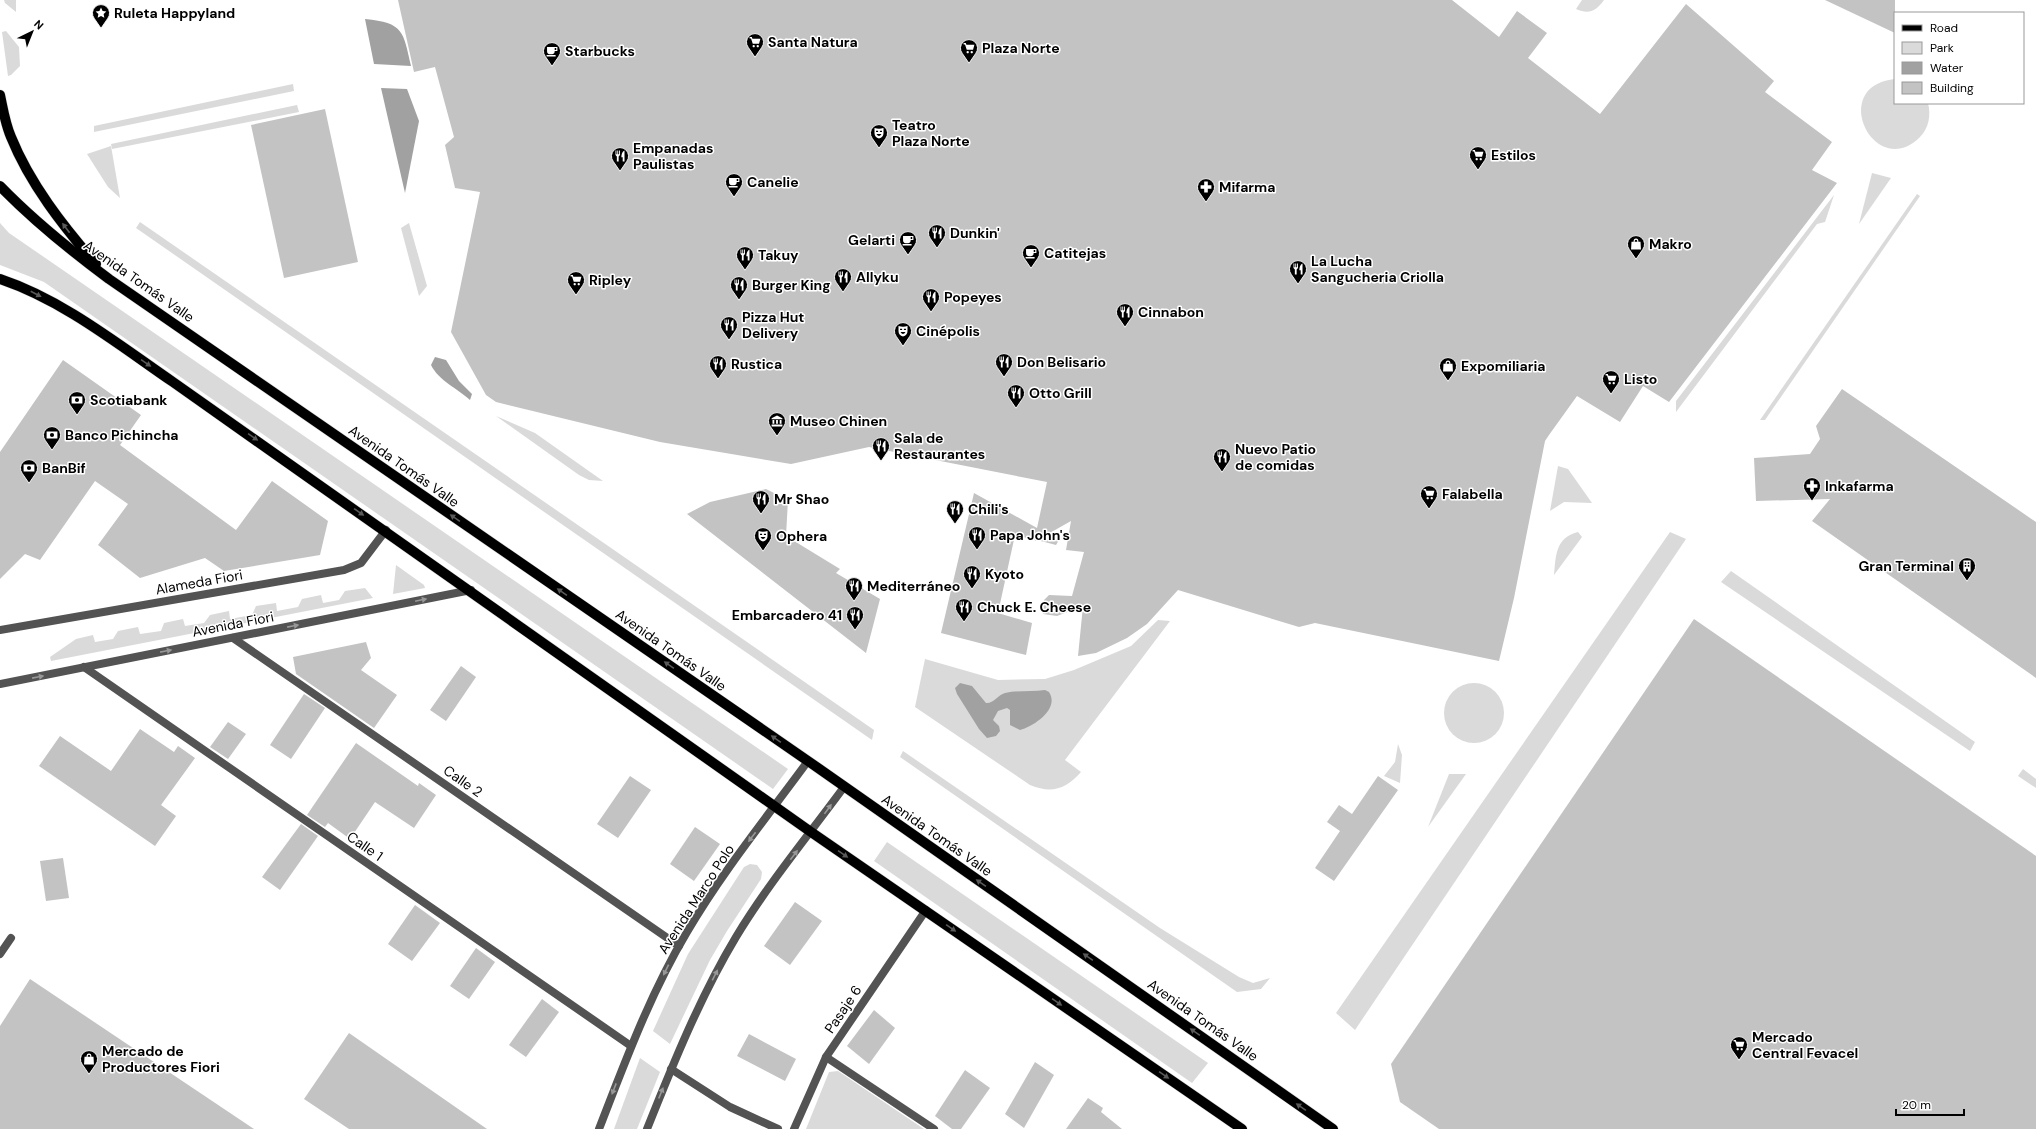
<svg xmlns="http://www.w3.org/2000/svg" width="2036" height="1129" font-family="'DM Sans',sans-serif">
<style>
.green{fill:#dadada}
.water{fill:#a1a1a1}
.building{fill:#c3c3c3}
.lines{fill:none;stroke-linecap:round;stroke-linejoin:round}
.primary-casing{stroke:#dbdbdb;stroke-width:11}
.pedestrian{stroke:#535353;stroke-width:8}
.minor{stroke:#535353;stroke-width:8}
.tertiary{stroke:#535353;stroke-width:8}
.primary{stroke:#000;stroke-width:10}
.oneway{fill:#595959}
.oneway2{fill:#989898}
.labels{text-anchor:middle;stroke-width:3;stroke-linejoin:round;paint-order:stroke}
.poi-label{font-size:14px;font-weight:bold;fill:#000;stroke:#fff;text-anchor:start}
.street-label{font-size:14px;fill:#000;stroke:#fff}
</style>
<rect width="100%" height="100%" fill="#fff"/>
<g class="green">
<path d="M 4,0 L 16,0 L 16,12 L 5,3 Z"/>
<path d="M 1582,0 L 1604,0 C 1596,11 1589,15 1576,9 Z"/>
<path d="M 6,31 L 19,47 L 20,66 L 11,75 L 8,76 L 2,32 Z"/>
<path d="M 1895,79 L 1895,103 L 1928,103 C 1931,115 1929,128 1920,137 C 1875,182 1827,86 1895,79 Z"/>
<path d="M 293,84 L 294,91 L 94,132 L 94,126 Z"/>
<path d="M 297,105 L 299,112 L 112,149 L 111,144 Z"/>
<path d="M 111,146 L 120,198 L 108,187 L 87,154 Z"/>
<path d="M 1872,173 L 1891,178 L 1859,224 Z"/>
<path d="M 1917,194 L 1920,196 L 1765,420 L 1760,420 Z"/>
<path d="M 1834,195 L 1825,222 L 1817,224 L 1676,412 L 1676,401 Z"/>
<path d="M 140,222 L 874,730 L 872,740 L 136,228 Z"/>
<path d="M 0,223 L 9,233 L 788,769 L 773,789 L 44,282 L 0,265 Z"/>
<path d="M 409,223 L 427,286 L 419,296 L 401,228 Z"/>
<path d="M 496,416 L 535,433 L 603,481 L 589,480 L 579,475 Z"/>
<path d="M 1558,466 L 1568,469 L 1592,503 L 1564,502 L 1550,511 Z"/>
<path d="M 1578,532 L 1582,537 L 1554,575 C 1556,556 1555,538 1578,532 Z"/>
<path d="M 1670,532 L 1686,539 L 1355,1030 L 1336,1013 Z"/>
<path d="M 396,565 L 424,585 L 425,588 L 393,594 Z"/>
<path d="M 1731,571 L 1975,742 L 1970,751 L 1721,582 Z"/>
<path d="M 365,588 L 373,598 L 51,661 L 50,657 L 76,639 L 93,635 L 95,642 L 113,639 L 118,631 L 138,627 L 140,634 L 161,631 L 164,623 L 183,619 L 185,626 L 204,623 L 210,615 L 229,611 L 230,619 L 252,615 L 256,606 L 276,603 L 277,611 L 298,607 L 302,599 L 321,595 L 323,603 L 339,600 L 345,591 Z"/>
<path d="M 1158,620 L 1170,621 L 1065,760 L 1081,772 C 1066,789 1052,794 1030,785 L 915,707 L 925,659 L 998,680 L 1045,679 L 1074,670 L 1131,646 Z"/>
<circle cx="1474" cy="713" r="30"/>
<path d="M 1398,744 L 1402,755 L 1400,783 L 1384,776 L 1395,762 Z"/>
<path d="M 903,751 L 1160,928 L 1239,977 L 1253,983 L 1270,978 L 1261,989 L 1237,992 L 900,757 Z"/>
<path d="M 2023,769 L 2036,779 L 2036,788 L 2018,776 Z"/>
<path d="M 1449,774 L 1466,774 L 1428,827 Z"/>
<path d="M 887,842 L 1208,1063 L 1192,1083 L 874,861 Z"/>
<path d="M 750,864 L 757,865 L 762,872 L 761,879 L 727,931 L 710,960 L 670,1044 L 653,1031 L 688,954 L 744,867 Z"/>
<path d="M 640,1058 L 660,1072 L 637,1129 L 614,1129 Z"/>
<path d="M 838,1071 L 924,1129 L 806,1129 L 829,1072 Z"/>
</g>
<g class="water">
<path d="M 365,19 C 404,23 403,31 411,66 L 374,64 Z"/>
<path d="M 381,88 L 407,89 L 419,121 L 405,193 Z"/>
<path d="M 435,357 L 446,360 L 459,381 L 472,394 L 470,400 C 457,388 439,381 431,365 Z"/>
<path d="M 960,683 L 972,686 L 986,703 C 993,704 998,695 1005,693 C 1018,690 1032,692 1045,690 L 1049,692 C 1060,709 1034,726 1020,730 L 1010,725 L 1010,710 L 1007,708 L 998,711 L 993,720 L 999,726 L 1000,731 L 996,736 L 987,738 L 979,729 L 957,694 L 955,688 Z"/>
</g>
<g class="building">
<path d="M 398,0 L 1452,0 L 1499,37 L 1517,11 L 1547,33 L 1528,58 L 1600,114 L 1686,4 L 1774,81 L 1765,92 L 1832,142 L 1812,170 L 1837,183 L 1669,402 L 1643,386 L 1620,422 L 1577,396 L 1549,435 L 1545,441 L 1514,598 L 1499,661 L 1315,623 L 1299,627 L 1178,590 L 1147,624 L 1127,638 L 1096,653 L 1078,656 L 1083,606 L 1057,616 L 1043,614 L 1044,600 L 1049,595 L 1072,596 L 1084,552 L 1066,550 L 1071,521 L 1048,534 L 1059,540 L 1056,545 L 1037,540 L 1035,541 L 1035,540 L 1015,535 L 998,613 L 1032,623 L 1026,655 L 941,633 L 974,493 L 1037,528 L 1047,482 L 869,447 L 791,464 L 660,442 L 496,402 L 486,395 L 451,332 L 480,192 L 455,188 L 445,145 L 454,137 L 435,67 L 414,72 Z"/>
<path d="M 1825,0 L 1895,0 L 1895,33 Z"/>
<path d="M 325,109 L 358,262 L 284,278 L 251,125 Z"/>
<path d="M 63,360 L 141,415 L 120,445 L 236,530 L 272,481 L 328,521 L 320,555 L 224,571 L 205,558 L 140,578 L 98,545 L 128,504 L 95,481 L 40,560 L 25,554 L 0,579 L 0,452 Z"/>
<path d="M 1842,389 L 2036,522 L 2036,678 L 1812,521 L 1830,499 L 1756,501 L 1754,458 L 1810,454 L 1820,439 L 1816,426 Z"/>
<path d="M 766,489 L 788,500 L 786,536 L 840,569 L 836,573 L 880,599 L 866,653 L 687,514 L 710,502 Z"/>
<path d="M 1694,619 L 2036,856 L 2036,1129 L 1439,1129 L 1400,1102 L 1391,1064 Z"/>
<path d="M 366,642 L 371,658 L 361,670 L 397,695 L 374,728 L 296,674 L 293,657 Z"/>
<path d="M 461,666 L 476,677 L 446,721 L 430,710 Z"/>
<path d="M 304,694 L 325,708 L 291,759 L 270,745 Z"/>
<path d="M 228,722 L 246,734 L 228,759 L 210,747 Z"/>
<path d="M 140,729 L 174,752 L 178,746 L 195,758 L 161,805 L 176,816 L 155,846 L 39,766 L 60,736 L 111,771 Z"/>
<path d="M 356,743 L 418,786 L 419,783 L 436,795 L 414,828 L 375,802 L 350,839 L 328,823 L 325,827 L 307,815 Z"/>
<path d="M 630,776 L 651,790 L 618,838 L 597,824 Z"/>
<path d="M 1378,776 L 1398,790 L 1334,881 L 1315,868 L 1340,831 L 1327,822 L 1339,805 L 1352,814 Z"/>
<path d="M 301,824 L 318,836 L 280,890 L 262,877 Z"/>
<path d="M 695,827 L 720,844 L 694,881 L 670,864 Z"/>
<path d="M 63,858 L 69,898 L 46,901 L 40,861 Z"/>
<path d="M 795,902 L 822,921 L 790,965 L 764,946 Z"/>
<path d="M 415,905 L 440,923 L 412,961 L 388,944 Z"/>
<path d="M 476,948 L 495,962 L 469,999 L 450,986 Z"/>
<path d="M 30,979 L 254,1129 L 0,1129 L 0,1026 Z"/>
<path d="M 542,999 L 559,1012 L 526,1057 L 509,1045 Z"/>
<path d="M 874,1010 L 895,1028 L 869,1064 L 847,1046 Z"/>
<path d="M 349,1033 L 487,1129 L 349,1129 L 304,1099 Z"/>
<path d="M 749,1034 L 796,1059 L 785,1081 L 737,1056 Z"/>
<path d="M 1035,1062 L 1054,1075 L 1024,1128 L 1005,1114 Z"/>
<path d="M 965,1070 L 990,1088 L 961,1129 L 952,1129 L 935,1116 Z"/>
<path d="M 1088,1098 L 1103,1108 L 1101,1112 L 1122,1129 L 1066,1129 Z"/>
</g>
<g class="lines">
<g class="primary-casing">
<g id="primary">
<path d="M 0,95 C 3,109 5,123 11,137 C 30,184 63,226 96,264"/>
<path d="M 0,186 C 34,221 70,250 109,279 L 808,761 L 1333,1129"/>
<path d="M 0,279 C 63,300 119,345 173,382 L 811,832 L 1242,1129"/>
</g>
</g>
<path class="pedestrian" d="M 0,630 L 344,570 L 361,563 L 386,530"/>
<g class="minor">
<path d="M 233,638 L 679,946"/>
<path d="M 84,667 L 631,1046"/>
<path d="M 0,684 L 471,590"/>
<path d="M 0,954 L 11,938"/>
<path d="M 826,1057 L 934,1129"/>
<path d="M 671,1069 L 730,1107 L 778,1129"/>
<path d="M 794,1129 L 826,1057 L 926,910"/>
</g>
<g class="tertiary">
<path d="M 599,1129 C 625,1062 650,994 687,932 C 722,872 767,817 808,761"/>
<path d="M 647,1129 C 673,1064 700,997 736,937 C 768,884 808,836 844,787"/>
</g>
<use href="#primary" class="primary"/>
</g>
<defs><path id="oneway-solid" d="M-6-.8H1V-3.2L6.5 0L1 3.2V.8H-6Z"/></defs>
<g class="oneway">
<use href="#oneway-solid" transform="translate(66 228) rotate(-127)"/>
<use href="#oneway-solid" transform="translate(36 294) rotate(28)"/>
<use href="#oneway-solid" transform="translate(146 363) rotate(34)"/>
<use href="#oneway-solid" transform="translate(253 437) rotate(35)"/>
<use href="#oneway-solid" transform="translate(359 512) rotate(35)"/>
<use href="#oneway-solid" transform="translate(455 518) rotate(-145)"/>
<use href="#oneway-solid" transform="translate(562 592) rotate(-145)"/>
<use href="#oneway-solid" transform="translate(669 665) rotate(-145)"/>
<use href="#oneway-solid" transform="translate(776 739) rotate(-145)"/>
<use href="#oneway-solid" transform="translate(843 854) rotate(35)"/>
<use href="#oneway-solid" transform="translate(981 883) rotate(-145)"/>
<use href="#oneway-solid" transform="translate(951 928) rotate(35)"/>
<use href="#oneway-solid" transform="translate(1088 957) rotate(-145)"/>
<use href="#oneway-solid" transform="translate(1057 1002) rotate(35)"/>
<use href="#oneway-solid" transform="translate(1195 1032) rotate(-145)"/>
<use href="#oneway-solid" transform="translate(1164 1075) rotate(35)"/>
<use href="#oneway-solid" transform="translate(1301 1107) rotate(-145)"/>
</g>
<g class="oneway2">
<use href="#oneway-solid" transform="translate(421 600) rotate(-12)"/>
<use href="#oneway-solid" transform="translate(293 626) rotate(-11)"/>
<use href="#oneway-solid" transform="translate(166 651) rotate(-11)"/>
<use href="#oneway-solid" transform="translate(38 677) rotate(-11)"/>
<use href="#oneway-solid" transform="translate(828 809) rotate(-54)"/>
<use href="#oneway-solid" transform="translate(752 837) rotate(127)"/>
<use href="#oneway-solid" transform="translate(794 855) rotate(-53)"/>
<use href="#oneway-solid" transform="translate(666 970) rotate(116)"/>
<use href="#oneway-solid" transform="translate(715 975) rotate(-63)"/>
<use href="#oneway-solid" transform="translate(614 1089) rotate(111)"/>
<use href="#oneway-solid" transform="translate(661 1093) rotate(-68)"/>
</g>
<defs>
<g id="sight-pin" transform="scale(0.9)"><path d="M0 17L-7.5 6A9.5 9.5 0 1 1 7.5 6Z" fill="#000" stroke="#fff"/><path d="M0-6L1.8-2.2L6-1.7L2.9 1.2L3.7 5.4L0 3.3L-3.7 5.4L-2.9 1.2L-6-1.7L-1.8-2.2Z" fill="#fff"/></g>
<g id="supermarket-pin" transform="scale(0.9)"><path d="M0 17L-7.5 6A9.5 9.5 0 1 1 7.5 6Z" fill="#000" stroke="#fff"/><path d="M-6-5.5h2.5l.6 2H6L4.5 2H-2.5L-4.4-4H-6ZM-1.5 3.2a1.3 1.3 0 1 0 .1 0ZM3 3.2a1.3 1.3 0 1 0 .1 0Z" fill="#fff"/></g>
<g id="cafe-pin" transform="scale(0.9)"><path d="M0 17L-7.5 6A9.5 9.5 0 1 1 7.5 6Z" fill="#000" stroke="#fff"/><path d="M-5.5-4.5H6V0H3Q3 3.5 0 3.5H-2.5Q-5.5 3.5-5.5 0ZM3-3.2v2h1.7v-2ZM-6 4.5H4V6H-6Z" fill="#fff"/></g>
<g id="theatre-pin" transform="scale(0.9)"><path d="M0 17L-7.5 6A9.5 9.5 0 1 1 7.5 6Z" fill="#000" stroke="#fff"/><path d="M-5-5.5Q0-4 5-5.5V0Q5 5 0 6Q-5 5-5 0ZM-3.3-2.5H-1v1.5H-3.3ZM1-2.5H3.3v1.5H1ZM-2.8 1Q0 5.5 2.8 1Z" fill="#fff"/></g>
<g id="restaurant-pin" transform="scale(0.9)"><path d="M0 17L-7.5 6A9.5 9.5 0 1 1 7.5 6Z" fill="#000" stroke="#fff"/><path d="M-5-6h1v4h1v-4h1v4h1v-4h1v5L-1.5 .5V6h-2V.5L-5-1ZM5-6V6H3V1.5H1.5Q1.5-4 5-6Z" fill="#fff"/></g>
<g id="pharmacy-pin" transform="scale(0.9)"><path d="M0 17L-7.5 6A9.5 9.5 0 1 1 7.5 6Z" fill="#000" stroke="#fff"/><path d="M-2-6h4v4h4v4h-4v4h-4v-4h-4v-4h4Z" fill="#fff"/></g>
<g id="shop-pin" transform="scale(0.9)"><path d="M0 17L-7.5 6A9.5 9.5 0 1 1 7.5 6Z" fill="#000" stroke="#fff"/><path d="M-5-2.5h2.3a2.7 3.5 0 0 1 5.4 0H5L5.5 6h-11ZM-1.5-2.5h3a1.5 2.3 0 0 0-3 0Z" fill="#fff"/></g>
<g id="bank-pin" transform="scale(0.9)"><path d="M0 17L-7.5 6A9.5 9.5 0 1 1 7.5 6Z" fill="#000" stroke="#fff"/><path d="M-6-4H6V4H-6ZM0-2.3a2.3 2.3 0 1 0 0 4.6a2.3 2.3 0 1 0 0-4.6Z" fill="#fff"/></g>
<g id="museum-pin" transform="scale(0.9)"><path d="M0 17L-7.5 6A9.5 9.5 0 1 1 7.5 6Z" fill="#000" stroke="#fff"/><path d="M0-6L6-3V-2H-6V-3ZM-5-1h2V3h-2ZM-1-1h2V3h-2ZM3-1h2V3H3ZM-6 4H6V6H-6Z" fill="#fff"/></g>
<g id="building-pin" transform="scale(0.9)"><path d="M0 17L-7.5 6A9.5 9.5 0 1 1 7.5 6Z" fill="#000" stroke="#fff"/><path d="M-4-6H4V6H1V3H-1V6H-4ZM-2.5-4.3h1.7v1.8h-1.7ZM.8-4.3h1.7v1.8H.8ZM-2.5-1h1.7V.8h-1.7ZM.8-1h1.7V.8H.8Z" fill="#fff"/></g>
</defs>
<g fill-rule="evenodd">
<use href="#sight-pin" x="101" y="13"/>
<use href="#supermarket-pin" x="755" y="42"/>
<use href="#supermarket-pin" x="969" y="48"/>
<use href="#cafe-pin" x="552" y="51"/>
<use href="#theatre-pin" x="879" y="133"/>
<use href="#supermarket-pin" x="1478" y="155"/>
<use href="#restaurant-pin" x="620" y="156"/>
<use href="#cafe-pin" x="734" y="182"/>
<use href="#pharmacy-pin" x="1206" y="187"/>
<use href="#restaurant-pin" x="937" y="233"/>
<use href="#cafe-pin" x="908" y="240"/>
<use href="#shop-pin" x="1636" y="244"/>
<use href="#cafe-pin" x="1031" y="253"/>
<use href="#restaurant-pin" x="745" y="255"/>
<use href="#restaurant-pin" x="1298" y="269"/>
<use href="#restaurant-pin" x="843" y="277"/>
<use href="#supermarket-pin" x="576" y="280"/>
<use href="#restaurant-pin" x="739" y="285"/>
<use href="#restaurant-pin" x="931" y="297"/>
<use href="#restaurant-pin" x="1125" y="312"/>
<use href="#restaurant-pin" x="729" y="325"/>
<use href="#theatre-pin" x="903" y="331"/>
<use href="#restaurant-pin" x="1004" y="362"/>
<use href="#restaurant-pin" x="718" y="364"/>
<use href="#shop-pin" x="1448" y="366"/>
<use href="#supermarket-pin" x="1611" y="379"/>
<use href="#restaurant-pin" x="1016" y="393"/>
<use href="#bank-pin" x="77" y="400"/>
<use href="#museum-pin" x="777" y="421"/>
<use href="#bank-pin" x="52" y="435"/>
<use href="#restaurant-pin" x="881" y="446"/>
<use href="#restaurant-pin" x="1222" y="457"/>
<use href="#bank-pin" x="29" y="468"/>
<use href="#pharmacy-pin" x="1812" y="486"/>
<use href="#supermarket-pin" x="1429" y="494"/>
<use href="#restaurant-pin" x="761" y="499"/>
<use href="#restaurant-pin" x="955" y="509"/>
<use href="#restaurant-pin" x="977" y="535"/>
<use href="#theatre-pin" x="763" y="536"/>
<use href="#building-pin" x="1967" y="566"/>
<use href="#restaurant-pin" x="972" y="574"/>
<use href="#restaurant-pin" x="854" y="586"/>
<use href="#restaurant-pin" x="964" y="607"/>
<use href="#restaurant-pin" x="855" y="615"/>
<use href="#supermarket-pin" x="1739" y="1045"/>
<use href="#shop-pin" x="89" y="1059"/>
</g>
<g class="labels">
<g class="poi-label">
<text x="114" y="18">Ruleta Happyland</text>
<text x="768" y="47">Santa Natura</text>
<text x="982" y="53">Plaza Norte</text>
<text x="565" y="56">Starbucks</text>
<text x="892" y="130">Teatro<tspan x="892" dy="16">Plaza Norte</tspan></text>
<text x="633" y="153">Empanadas<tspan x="633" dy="16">Paulistas</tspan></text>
<text x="1491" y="160">Estilos</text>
<text x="747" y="187">Canelie</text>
<text x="1219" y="192">Mifarma</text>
<text x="950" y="238">Dunkin'</text>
<text x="895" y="245" text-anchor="end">Gelarti</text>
<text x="1649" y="249">Makro</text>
<text x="1044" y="258">Catitejas</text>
<text x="758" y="260">Takuy</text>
<text x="1311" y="266">La Lucha<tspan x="1311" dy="16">Sangucheria Criolla</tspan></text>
<text x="856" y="282">Allyku</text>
<text x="589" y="285">Ripley</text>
<text x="752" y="290">Burger King</text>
<text x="944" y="302">Popeyes</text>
<text x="1138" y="317">Cinnabon</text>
<text x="742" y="322">Pizza Hut<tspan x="742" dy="16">Delivery</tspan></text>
<text x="916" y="336">Cinépolis</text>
<text x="1017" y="367">Don Belisario</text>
<text x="731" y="369">Rustica</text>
<text x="1461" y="371">Expomiliaria</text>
<text x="1624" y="384">Listo</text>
<text x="1029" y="398">Otto Grill</text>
<text x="90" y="405">Scotiabank</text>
<text x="790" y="426">Museo Chinen</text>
<text x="65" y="440">Banco Pichincha</text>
<text x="894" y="443">Sala de<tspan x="894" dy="16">Restaurantes</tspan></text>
<text x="1235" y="454">Nuevo Patio<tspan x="1235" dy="16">de comidas</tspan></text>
<text x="42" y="473">BanBif</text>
<text x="1825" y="491">Inkafarma</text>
<text x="1442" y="499">Falabella</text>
<text x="774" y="504">Mr Shao</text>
<text x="968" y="514">Chili's</text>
<text x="990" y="540">Papa John's</text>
<text x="776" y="541">Ophera</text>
<text x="1954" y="571" text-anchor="end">Gran Terminal</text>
<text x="985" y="579">Kyoto</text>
<text x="867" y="591">Mediterráneo</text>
<text x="977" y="612">Chuck E. Cheese</text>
<text x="842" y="620" text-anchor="end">Embarcadero 41</text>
<text x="1752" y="1042">Mercado<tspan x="1752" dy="16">Central Fevacel</tspan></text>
<text x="102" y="1056">Mercado de<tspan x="102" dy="16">Productores Fiori</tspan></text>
</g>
<g class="street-label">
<text transform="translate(139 281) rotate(35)" y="5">Avenida Tomás Valle</text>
<text transform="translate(404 466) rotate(35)" y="5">Avenida Tomás Valle</text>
<text transform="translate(199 582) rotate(-10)" y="5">Alameda Fiori</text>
<text transform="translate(233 624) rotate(-11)" y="5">Avenida Fiori</text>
<text transform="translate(671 650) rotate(35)" y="5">Avenida Tomás Valle</text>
<text transform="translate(463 781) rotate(35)" y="5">Calle 2</text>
<text transform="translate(937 835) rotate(35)" y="5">Avenida Tomás Valle</text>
<text transform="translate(365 846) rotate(35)" y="5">Calle 1</text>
<text transform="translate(696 899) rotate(-57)" y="5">Avenida Marco Polo</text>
<text transform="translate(843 1009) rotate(-56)" y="5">Pasaje 6</text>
<text transform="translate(1203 1020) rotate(35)" y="5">Avenida Tomás Valle</text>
</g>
</g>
<rect x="1894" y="12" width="130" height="92" fill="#ffffff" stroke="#999999"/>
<rect x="1902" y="25" width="20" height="6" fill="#000000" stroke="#999999"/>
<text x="1930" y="32" font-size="12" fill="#000000">Road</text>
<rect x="1902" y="42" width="20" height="12" fill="#dadada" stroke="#999999"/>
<text x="1930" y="52" font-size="12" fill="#000000">Park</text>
<rect x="1902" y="62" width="20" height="12" fill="#a1a1a1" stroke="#999999"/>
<text x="1930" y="72" font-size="12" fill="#000000">Water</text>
<rect x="1902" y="82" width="20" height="12" fill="#c3c3c3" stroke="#999999"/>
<text x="1930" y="92" font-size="12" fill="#000000">Building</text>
<g transform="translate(32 32) rotate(43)" stroke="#ffffff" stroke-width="3" paint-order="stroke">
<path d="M0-3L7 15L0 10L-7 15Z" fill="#000000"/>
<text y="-6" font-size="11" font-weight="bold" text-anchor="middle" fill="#000000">N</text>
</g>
<path d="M1896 1109v6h68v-6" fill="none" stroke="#000000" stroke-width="2"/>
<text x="1902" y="1109" font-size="12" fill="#000000" stroke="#ffffff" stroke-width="3" paint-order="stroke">20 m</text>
</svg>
